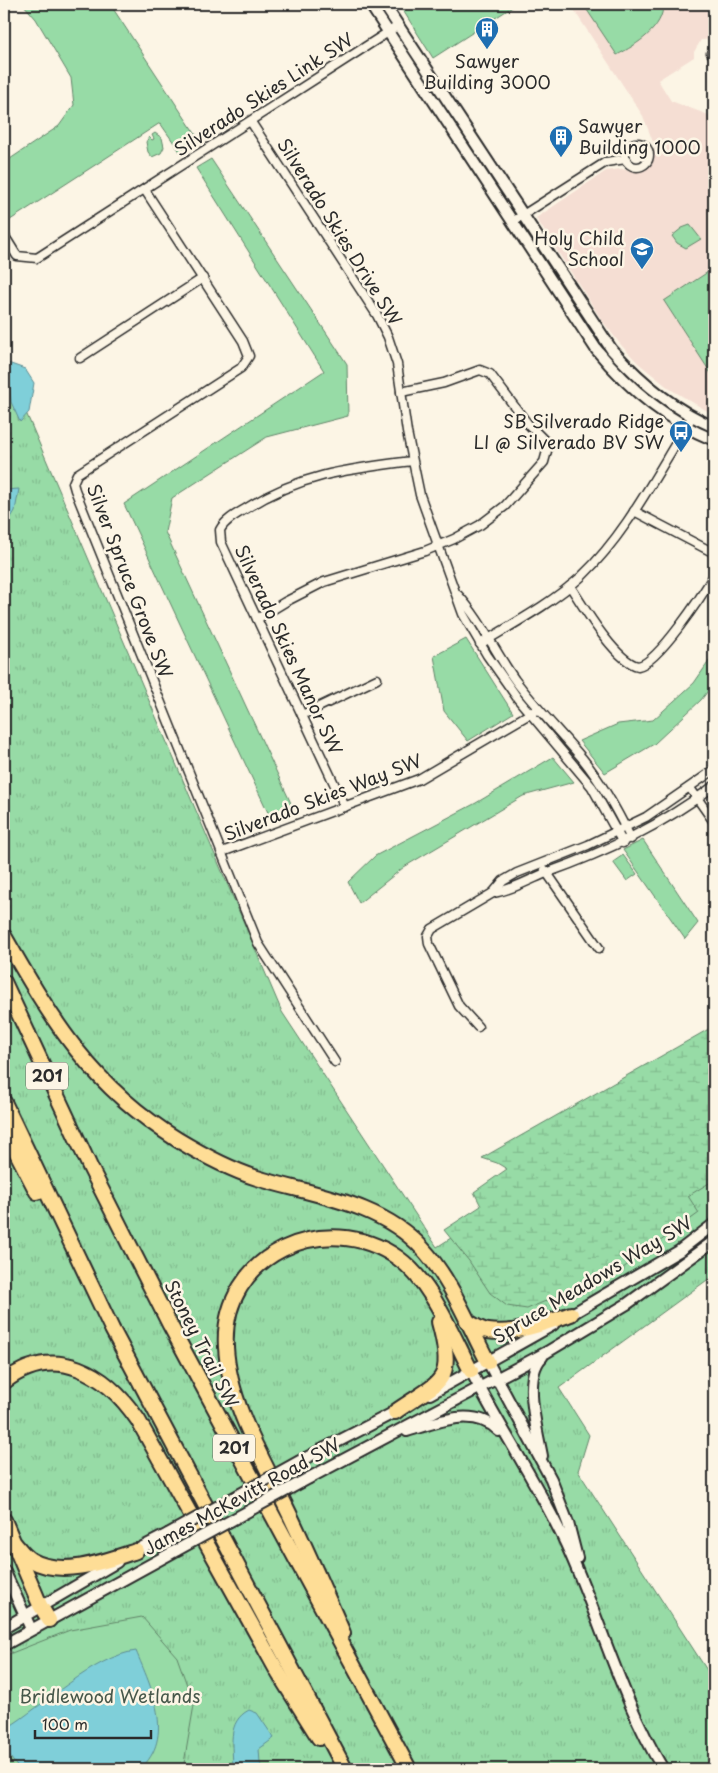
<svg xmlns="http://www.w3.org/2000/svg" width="718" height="1773" font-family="'Playpen Sans',sans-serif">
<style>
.built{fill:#f5ded3}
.grass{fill:url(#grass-tufts);stroke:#618368}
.wetland{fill:url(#wetland-marsh);stroke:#618368}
.park{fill:#97dba6;stroke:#618368}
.water{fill:#7fcfd9;stroke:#5d8d93}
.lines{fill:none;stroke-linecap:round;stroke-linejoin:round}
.street-casing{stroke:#2b2b2b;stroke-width:11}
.secondary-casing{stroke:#2b2b2b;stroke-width:14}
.highway-casing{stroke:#2b2b2b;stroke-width:18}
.street{stroke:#fcf5e5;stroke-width:8}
.secondary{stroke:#fcf5e5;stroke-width:10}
.highway{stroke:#fedd96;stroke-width:14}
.secondary-bridge-casing{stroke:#2b2b2b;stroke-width:14;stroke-linecap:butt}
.secondary-bridge{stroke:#fcf5e5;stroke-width:10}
.labels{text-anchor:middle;stroke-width:5;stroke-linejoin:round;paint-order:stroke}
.shield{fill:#fcf5e5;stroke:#6a6863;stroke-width:1}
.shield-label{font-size:16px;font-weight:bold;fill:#2b2b2b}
.poi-label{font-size:18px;fill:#2b2b2b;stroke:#fcf5e5;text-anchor:end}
.street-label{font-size:18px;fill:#2b2b2b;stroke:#fcf5e5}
.park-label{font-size:18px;fill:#46574a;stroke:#fcf5e5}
</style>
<defs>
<pattern id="grass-tufts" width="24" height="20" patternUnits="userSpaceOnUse" patternTransform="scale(1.25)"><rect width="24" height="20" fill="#97dba6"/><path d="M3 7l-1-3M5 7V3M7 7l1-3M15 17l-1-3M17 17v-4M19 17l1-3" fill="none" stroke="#82bc8f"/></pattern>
<pattern id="wetland-marsh" width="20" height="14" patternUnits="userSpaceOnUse" patternTransform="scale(1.25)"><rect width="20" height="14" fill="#97dba6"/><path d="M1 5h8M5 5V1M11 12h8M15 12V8" fill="none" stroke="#82bc8f"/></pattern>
</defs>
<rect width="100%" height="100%" fill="#fcf5e5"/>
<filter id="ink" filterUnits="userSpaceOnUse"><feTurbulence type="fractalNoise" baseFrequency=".02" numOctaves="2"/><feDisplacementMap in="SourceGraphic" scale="10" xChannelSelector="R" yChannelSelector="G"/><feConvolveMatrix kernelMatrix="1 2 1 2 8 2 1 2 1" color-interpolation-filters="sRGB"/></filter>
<g filter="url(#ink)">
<path class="built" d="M 570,4 L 714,4 L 714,39 L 701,40 L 694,52 L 694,57 L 658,80 L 671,101 L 714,117 L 714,415 L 670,389 L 638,363 L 621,345 L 603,322 L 536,218 L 606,171 L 621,169 L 639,172 L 651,165 L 654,158 L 655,147 L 643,116 Z"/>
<path class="grass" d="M 4,361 L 282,1012 L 437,1247 L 714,1067 L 714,1275 L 559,1388 L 589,1435 L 578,1471 L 714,1681 L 714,1769 L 88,1769 L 4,1641 Z"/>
<path class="wetland" d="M 714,1026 L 714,1180 L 688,1196 L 699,1213 L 623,1268 L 527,1309 L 507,1306 L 490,1293 L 469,1261 L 444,1230 L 481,1206 L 474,1192 L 507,1169 L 497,1163 L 482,1158 Z"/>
<g class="park">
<path d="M 23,4 L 110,4 L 200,141 L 181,153 L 160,123 L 4,224 L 4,163 L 59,126 L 74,105 L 71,78 L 36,19 Z"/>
<path d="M 399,4 L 517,4 L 433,58 Z"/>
<path d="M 583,4 L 663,4 C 664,28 636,45 617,55 Z"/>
<path d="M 155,133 L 162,138 L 164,147 L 161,153 L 152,157 L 148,152 L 146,142 L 149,137 L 152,140 L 154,139 L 152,135 Z"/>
<path d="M 211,159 L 347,364 L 348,416 L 267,437 L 172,498 L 165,532 L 296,814 L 272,821 L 124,504 L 324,371 L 196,168 Z"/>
<path d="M 690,225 L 701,239 L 686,248 L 677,243 L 672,236 L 682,228 Z"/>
<path d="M 714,268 L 714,378 L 664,301 Z"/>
<path d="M 466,639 L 513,713 L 468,741 L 444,711 L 434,656 Z"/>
<path d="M 714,654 L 714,683 L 701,700 L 654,744 L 605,773 L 579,741 L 618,724 L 653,720 L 694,683 Z"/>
<path d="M 553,757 L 574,782 L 523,796 L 404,867 L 359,903 L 348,882 L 375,856 L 476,803 Z"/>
<path d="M 643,840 L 698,923 L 685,939 L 623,850 Z"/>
<path d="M 623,855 L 637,874 L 627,881 L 613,862 Z"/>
<path d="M 142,1617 L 177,1657 L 194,1705 L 183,1769 L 4,1769 L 4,1656 L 70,1630 Z"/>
</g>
<g class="water">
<path d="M 8,363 L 25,369 L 34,383 L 29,412 L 20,422 L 11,402 Z"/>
<path d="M 19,489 L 15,511 L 4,529 L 4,490 Z"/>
<path d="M 136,1651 C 151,1687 176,1737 140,1769 L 19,1769 C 7,1753 2,1749 7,1728 C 43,1706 94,1656 136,1651 Z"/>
<path d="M 249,1710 L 257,1713 L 274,1738 L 259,1749 L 260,1763 L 264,1769 L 233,1769 C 233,1746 226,1722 249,1710 Z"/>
</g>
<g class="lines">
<g class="street-casing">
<g id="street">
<path d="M 711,53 L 714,52"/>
<path d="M 251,122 L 377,315 L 388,337 L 397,364 L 407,432 L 420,495 L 463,614 L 487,655 L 518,699 L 592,787 L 623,843"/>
<circle cx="637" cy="155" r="12"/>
<path d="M 145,190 L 243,341 L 249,356 L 241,368 L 77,474 L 73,483 L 75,490 L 258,943 L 335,1062"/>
<path d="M 512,222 L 606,162 L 626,159"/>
<path d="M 4,235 L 17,256 L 37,258 L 393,29"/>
<path d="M 80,358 L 203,278"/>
<path d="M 634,511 L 714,553"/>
<path d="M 570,586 C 583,606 615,661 638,666 C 658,663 703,594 714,575"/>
<path d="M 458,595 C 481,620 495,652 515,680 C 536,708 560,732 582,758 C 602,783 617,810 631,839"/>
<path d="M 257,619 L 285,602 L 324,582 L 425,551 L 454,539 L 480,525 L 505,506 L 544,462 L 547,451 L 544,440 L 527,423 L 490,374 L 480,370 L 444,383 L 401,392"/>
<path d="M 480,644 C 515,623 552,603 582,576 C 627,533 656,474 689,422"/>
<path d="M 302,715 L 377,679"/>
<path d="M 690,788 L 714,822"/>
<path d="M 345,807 L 221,542 L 220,530 C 225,520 237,514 247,508 C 301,474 350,469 412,461"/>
<path d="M 222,852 L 419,779 L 538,709"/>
<path d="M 545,870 L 599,948"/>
<path d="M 493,893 C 513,890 528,880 546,873 C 608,851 662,825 714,786"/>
<path d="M 478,1027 L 459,1006 L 429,944 L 428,936 L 432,929 L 493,893 L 503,881 L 517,873 L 588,845 L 646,817 L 714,770"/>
</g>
</g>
<g class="secondary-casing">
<g id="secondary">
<path d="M 370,4 L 596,349 C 628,388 667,421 714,440"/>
<path d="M 384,4 L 612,350 C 641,382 674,410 714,427"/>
<path d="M 565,1318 L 679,1251 L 714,1224"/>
<path d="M 488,1362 L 551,1479 L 568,1523 L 577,1558"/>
<path d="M 471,1371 C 501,1430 538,1484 566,1544 C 600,1618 621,1699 663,1769"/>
<path d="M 430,1394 L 553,1325"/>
<path d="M 407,1431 C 437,1422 475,1406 499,1431"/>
<path d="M 542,1456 C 537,1429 522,1377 542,1357"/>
<path d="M 300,1461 L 399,1410"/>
<path d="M 309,1478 L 547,1352 L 627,1304 L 714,1241"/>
<path d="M 131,1553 L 168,1534"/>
<path d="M 4,1570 L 31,1629"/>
<path d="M 4,1628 L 117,1562"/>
<path d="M 4,1645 L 177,1550"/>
</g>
</g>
<g class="highway-casing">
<g id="highway">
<path d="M 4,936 C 53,1022 91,1086 178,1140 C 203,1155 229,1169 257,1178 C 312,1195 380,1202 422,1248 C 451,1279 468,1324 488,1362"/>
<path d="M 4,982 L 91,1169 L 170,1325 L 409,1769"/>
<path d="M 4,1102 L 112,1329 L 345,1769"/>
<path d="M 4,1128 L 37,1192"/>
<path d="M 467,1321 C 474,1325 480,1330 488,1331 C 515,1335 546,1323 571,1314"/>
<path d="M 4,1382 C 55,1342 106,1373 138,1420 L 279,1674 L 319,1738"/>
<path d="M 395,1412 C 441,1380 456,1384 439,1322"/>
<path d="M 4,1520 L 40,1605 L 49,1620"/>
<path d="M 15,1544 C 20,1550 24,1556 31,1560 C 62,1578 106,1561 136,1551"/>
<path d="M 343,1633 C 325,1592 307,1550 287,1509 C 263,1459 229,1404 226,1347 C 220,1255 326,1207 398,1258 C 432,1282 452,1335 471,1371"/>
</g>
</g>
<use href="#street" class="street"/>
<use href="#secondary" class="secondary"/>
<use href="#highway" class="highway"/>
<g class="secondary-bridge-casing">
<g id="secondary-bridge">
<path d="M 168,1534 L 300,1461"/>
<path d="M 177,1550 L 309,1478"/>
</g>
</g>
<use href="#secondary-bridge" class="secondary-bridge"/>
</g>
</g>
<defs>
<g id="building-pin" transform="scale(1.25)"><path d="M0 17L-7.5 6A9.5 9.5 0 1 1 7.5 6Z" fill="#1f6fb2" stroke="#fcf5e5"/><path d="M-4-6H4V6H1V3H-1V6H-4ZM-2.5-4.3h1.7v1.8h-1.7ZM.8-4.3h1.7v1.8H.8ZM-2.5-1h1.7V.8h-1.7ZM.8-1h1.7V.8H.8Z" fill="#fff"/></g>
<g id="school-pin" transform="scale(1.25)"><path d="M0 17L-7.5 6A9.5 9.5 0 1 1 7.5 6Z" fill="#1f6fb2" stroke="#fcf5e5"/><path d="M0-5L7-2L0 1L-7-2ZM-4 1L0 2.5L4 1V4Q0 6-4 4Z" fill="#fff"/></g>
<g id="bus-pin" transform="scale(1.25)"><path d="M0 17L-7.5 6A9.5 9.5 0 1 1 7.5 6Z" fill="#1f6fb2" stroke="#fcf5e5"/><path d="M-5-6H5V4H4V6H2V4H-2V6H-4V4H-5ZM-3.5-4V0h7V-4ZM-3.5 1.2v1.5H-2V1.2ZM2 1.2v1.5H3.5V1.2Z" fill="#fff"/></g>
</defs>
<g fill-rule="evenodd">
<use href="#building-pin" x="487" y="29"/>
<use href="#building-pin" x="561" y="137"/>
<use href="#school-pin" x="642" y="249"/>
<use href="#bus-pin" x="681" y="432"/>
</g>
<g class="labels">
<g class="shield">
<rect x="26" y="1062.5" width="42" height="27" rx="4"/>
<rect x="213" y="1434.5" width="42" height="27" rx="4"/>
</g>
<g class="shield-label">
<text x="47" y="1082">201</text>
<text x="234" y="1454">201</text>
</g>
<g class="poi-label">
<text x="487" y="68" text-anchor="middle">Sawyer<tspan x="487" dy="21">Building 3000</tspan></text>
<text x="578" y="133" text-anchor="start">Sawyer<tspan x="578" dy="21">Building 1000</tspan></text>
<text x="624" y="245">Holy Child<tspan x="624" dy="21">School</tspan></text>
<text x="664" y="428">SB Silverado Ridge<tspan x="664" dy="21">LI @ Silverado BV SW</tspan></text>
</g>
<g class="street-label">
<text transform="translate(264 95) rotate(-33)" y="6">Silverado Skies Link SW</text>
<text transform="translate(339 232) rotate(58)" y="6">Silverado Skies Drive SW</text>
<text transform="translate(129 581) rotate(69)" y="6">Silver Spruce Grove SW</text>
<text transform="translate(288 650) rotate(65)" y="6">Silverado Skies Manor SW</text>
<text transform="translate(323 798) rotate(-21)" y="6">Silverado Skies Way SW</text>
<text transform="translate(593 1280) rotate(-31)" y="6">Spruce Meadows Way SW</text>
<text transform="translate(201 1344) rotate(63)" y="6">Stoney Trail SW</text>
<text transform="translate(242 1497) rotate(-29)" y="6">James McKevitt Road SW</text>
</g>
<g class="park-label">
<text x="110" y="1703">Bridlewood Wetlands</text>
</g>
</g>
<rect width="718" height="1773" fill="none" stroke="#fcf5e5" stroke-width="20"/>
<rect x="10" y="10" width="698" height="1753" fill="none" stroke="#2b2b2b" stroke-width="2" filter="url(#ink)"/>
<path d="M35 1730v8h116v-8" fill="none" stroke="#2b2b2b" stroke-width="2.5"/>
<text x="42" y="1730" font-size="15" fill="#2b2b2b" stroke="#fcf5e5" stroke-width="4" paint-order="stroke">100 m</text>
</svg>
